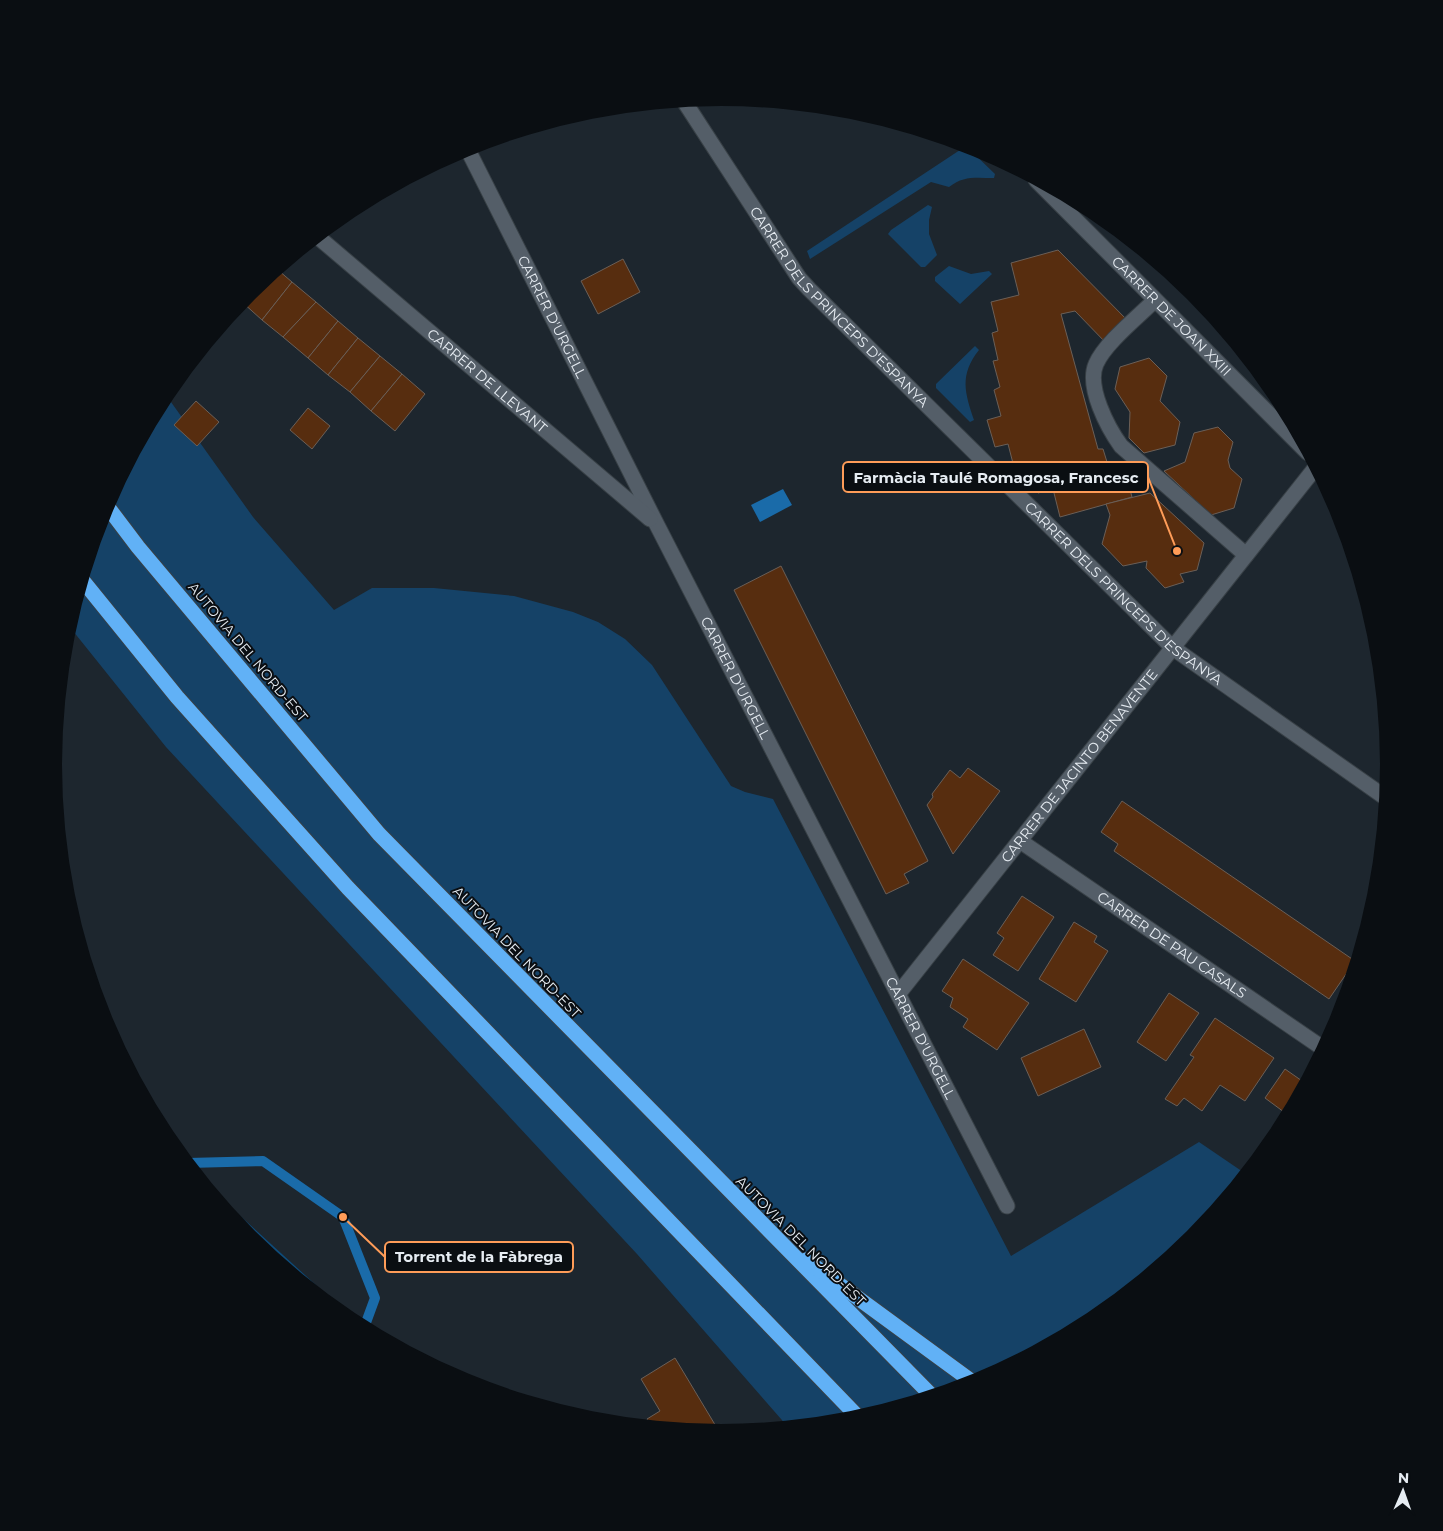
<svg xmlns="http://www.w3.org/2000/svg" width="1443" height="1531" font-family="Montserrat,sans-serif">
<style>
.green{fill:#154267}
.forest{fill:#0e4c7b}
.water{fill:#1a6ba9}
.lines{fill:none;stroke-linecap:round;stroke-linejoin:round}
.stream{stroke:#1a6ba9;stroke-width:10}
.building{fill:#572d0f;stroke:#6b5f57}
.lane-casing{stroke:#384046;stroke-width:17}
.street-casing{stroke:#384046;stroke-width:17}
.highway-casing{stroke:#384046;stroke-width:17}
.lane{stroke:#545e68;stroke-width:15}
.street{stroke:#545e68;stroke-width:15}
.highway{stroke:#61b1f6;stroke-width:15}
.labels{text-anchor:middle;stroke-width:4;stroke-linejoin:round;paint-order:stroke}
.street-label{font-size:14px;fill:#e6ecf2;stroke:#0a0e12}
.leader{fill:none;stroke:#fe9c58;stroke-width:2}
.callout-dot{fill:#fe9c58;stroke:#0a0e12;stroke-width:2}
.callout{fill:#0a0e12;stroke:#fe9c58;stroke-width:2}
.callout-label{font-size:15px;text-anchor:middle;font-weight:bold;fill:#e6ecf2}
</style>
<rect width="100%" height="100%" fill="#1d262e"/>
<g class="green">
<path d="M 966,146 L 995,174 L 994,178 C 977,178 964,175 949,187 L 931,182 L 810,259 L 807,251 Z"/>
<path d="M 928,205 L 932,207 L 929,220 L 929,234 L 937,255 L 925,267 L 921,267 L 888,234 L 891,230 Z"/>
<path d="M 949,266 L 971,274 L 989,271 L 992,274 L 960,304 L 935,281 L 935,277 Z"/>
<path d="M 975,346 L 979,350 C 959,375 965,393 974,420 L 970,422 L 936,388 L 936,384 Z"/>
<path d="M 166,395 L 253,517 L 334,610 L 372,588 L 434,588 L 514,596 L 573,612 L 598,622 L 625,639 L 652,665 L 731,786 L 745,792 L 773,799 L 1011,1256 L 1199,1142 L 1246,1174 L 1193,1238 L 1092,1321 L 977,1383 L 851,1420 L 788,1427 L 637,1254 L 166,747 L 69,626 L 105,510 Z"/>
</g>
<path class="forest" d="M 237,1213 L 329,1297 L 329,1303 L 249,1237 L 232,1217 Z"/>
<path class="water" d="M 783,489 L 792,505 L 760,522 L 751,505 Z"/>
<g class="lines">
<path class="stream" d="M 188,1163 L 263,1161 L 343,1217 L 375,1298 L 364,1328"/>
</g>
<g class="building">
<path d="M 1058,250 L 1130,323 L 1108,345 L 1075,311 L 1061,314 L 1098,449 L 1103,449 L 1111,475 L 1125,471 L 1132,497 L 1060,517 L 1053,489 L 1038,493 L 1030,466 L 1015,471 L 1008,444 L 995,447 L 987,420 L 1001,416 L 994,390 L 1000,387 L 993,361 L 998,360 L 992,333 L 998,331 L 991,302 L 1019,295 L 1011,263 Z"/>
<path d="M 623,259 L 640,292 L 598,314 L 581,281 Z"/>
<path d="M 278,270 L 292,282 L 262,320 L 242,302 L 250,293 Z"/>
<path d="M 292,282 L 316,302 L 283,337 L 262,320 Z"/>
<path d="M 316,302 L 338,321 L 308,358 L 283,337 Z"/>
<path d="M 338,321 L 358,338 L 328,375 L 308,358 Z"/>
<path d="M 358,338 L 380,356 L 350,392 L 328,375 Z"/>
<path d="M 380,356 L 402,374 L 371,411 L 350,392 Z"/>
<path d="M 1149,358 L 1167,376 L 1160,401 L 1180,422 L 1175,445 L 1144,453 L 1129,438 L 1130,412 L 1115,389 L 1120,367 Z"/>
<path d="M 402,374 L 425,394 L 395,431 L 371,411 Z"/>
<path d="M 196,401 L 219,422 L 197,446 L 174,425 Z"/>
<path d="M 308,408 L 330,426 L 312,449 L 290,430 Z"/>
<path d="M 1218,427 L 1233,442 L 1228,460 L 1230,468 L 1242,479 L 1234,508 L 1211,515 L 1164,471 L 1185,462 L 1194,433 Z"/>
<path d="M 1150,493 L 1204,543 L 1197,570 L 1180,574 L 1184,582 L 1165,588 L 1146,568 L 1147,561 L 1123,566 L 1102,544 L 1110,515 L 1106,504 Z"/>
<path d="M 781,566 L 928,861 L 904,874 L 909,883 L 886,894 L 734,590 Z"/>
<path d="M 968,768 L 1000,791 L 953,854 L 927,805 L 933,797 L 932,794 L 950,770 L 960,778 Z"/>
<path d="M 1122,801 L 1355,961 L 1329,999 L 1114,851 L 1118,844 L 1101,832 Z"/>
<path d="M 1022,896 L 1054,917 L 1018,971 L 993,955 L 1004,938 L 997,933 Z"/>
<path d="M 1074,922 L 1097,936 L 1094,942 L 1108,951 L 1076,1002 L 1039,979 Z"/>
<path d="M 963,959 L 1029,1003 L 997,1050 L 963,1027 L 968,1019 L 950,1007 L 953,998 L 942,991 Z"/>
<path d="M 1169,993 L 1199,1013 L 1166,1061 L 1137,1042 Z"/>
<path d="M 1215,1018 L 1274,1058 L 1245,1101 L 1220,1085 L 1202,1111 L 1184,1098 L 1177,1106 L 1165,1099 L 1194,1057 L 1190,1055 Z"/>
<path d="M 1084,1029 L 1101,1067 L 1038,1096 L 1021,1058 Z"/>
<path d="M 1285,1069 L 1305,1083 L 1288,1115 L 1265,1098 Z"/>
<path d="M 675,1358 L 720,1433 L 651,1426 L 647,1419 L 660,1411 L 641,1379 Z"/>
</g>
<g class="lines">
<g class="lane-casing">
<path id="lane" d="M 1155,300 C 1138,317 1105,343 1096,364 C 1086,387 1108,428 1121,446 L 1246,555"/>
</g>
<g class="street-casing">
<g id="street">
<path id="s1" d="M 684,101 L 799,278 L 809,289 L 1173,648 L 1386,798"/>
<path id="s2" d="M 467,148 L 657,525 L 1007,1206"/>
<path id="s3" d="M 1036,180 L 1308,453"/>
<path id="s4" d="M 318,237 L 650,519"/>
<path id="s5" d="M 1020,841 L 1324,1049"/>
<path id="s6" d="M 899,993 L 1316,467"/>
</g>
</g>
<g class="highway-casing">
<g id="highway">
<path d="M 107,506 L 138,547 L 379,834 L 932,1396"/>
<path d="M 83,581 L 177,697 L 348,888 L 859,1418"/>
<path d="M 806,1260 L 974,1383"/>
</g>
</g>
<use href="#lane" class="lane"/>
<use href="#street" class="street"/>
<use href="#highway" class="highway"/>
</g>
<g class="labels">
<g class="street-label">
<text dy="5" stroke="none"><textPath href="#s1" startOffset="259">CARRER DELS PRINCEPS D'ESPANYA</textPath></text>
<text dy="5" stroke="none"><textPath href="#s3" startOffset="192">CARRER DE JOAN XXIII</textPath></text>
<text dy="5" stroke="none"><textPath href="#s2" startOffset="189">CARRER D'URGELL</textPath></text>
<text dy="5" stroke="none"><textPath href="#s4" startOffset="222">CARRER DE LLEVANT</textPath></text>
<text dy="5" stroke="none"><textPath href="#s1" startOffset="664">CARRER DELS PRINCEPS D'ESPANYA</textPath></text>
<text transform="translate(248 652) rotate(50)" y="5">AUTOVIA DEL NORD-EST</text>
<text dy="5" stroke="none"><textPath href="#s2" startOffset="594">CARRER D'URGELL</textPath></text>
<text dy="5" stroke="none"><textPath href="#s6" startOffset="290">CARRER DE JACINTO BENAVENTE</textPath></text>
<text dy="5" stroke="none"><textPath href="#s5" startOffset="184">CARRER DE PAU CASALS</textPath></text>
<text transform="translate(517 952) rotate(46)" y="5">AUTOVIA DEL NORD-EST</text>
<text dy="5" stroke="none"><textPath href="#s2" startOffset="999">CARRER D'URGELL</textPath></text>
<text transform="translate(801 1241) rotate(45)" y="5">AUTOVIA DEL NORD-EST</text>
</g>
</g>
<path d="M0 0H1443V1531H0ZM62 765a659 659 0 1 1 1318 0a659 659 0 1 1-1318 0Z" fill="#0a0e12" fill-rule="evenodd"/>
<path class="leader" d="M1177 551L1148 477M343 1217L385 1257"/>
<g class="callout-dot">
<circle cx="1177" cy="551" r="5"/>
<circle cx="343" cy="1217" r="5"/>
</g>
<g class="callout">
<rect x="843" y="462" width="305" height="30" rx="5"/>
<rect x="385" y="1242" width="188" height="30" rx="5"/>
</g>
<g class="callout-label">
<text x="996" y="483">Farmàcia Taulé Romagosa, Francesc</text>
<text x="479" y="1262">Torrent de la Fàbrega</text>
</g>
<g transform="translate(1403 1491) rotate(2)" stroke="#0a0e12" stroke-width="4" paint-order="stroke">
<path d="M0-4L9 19L0 12L-9 19Z" fill="#e6ecf2"/>
<text y="-8" font-size="14" font-weight="bold" text-anchor="middle" fill="#e6ecf2">N</text>
</g>
</svg>
